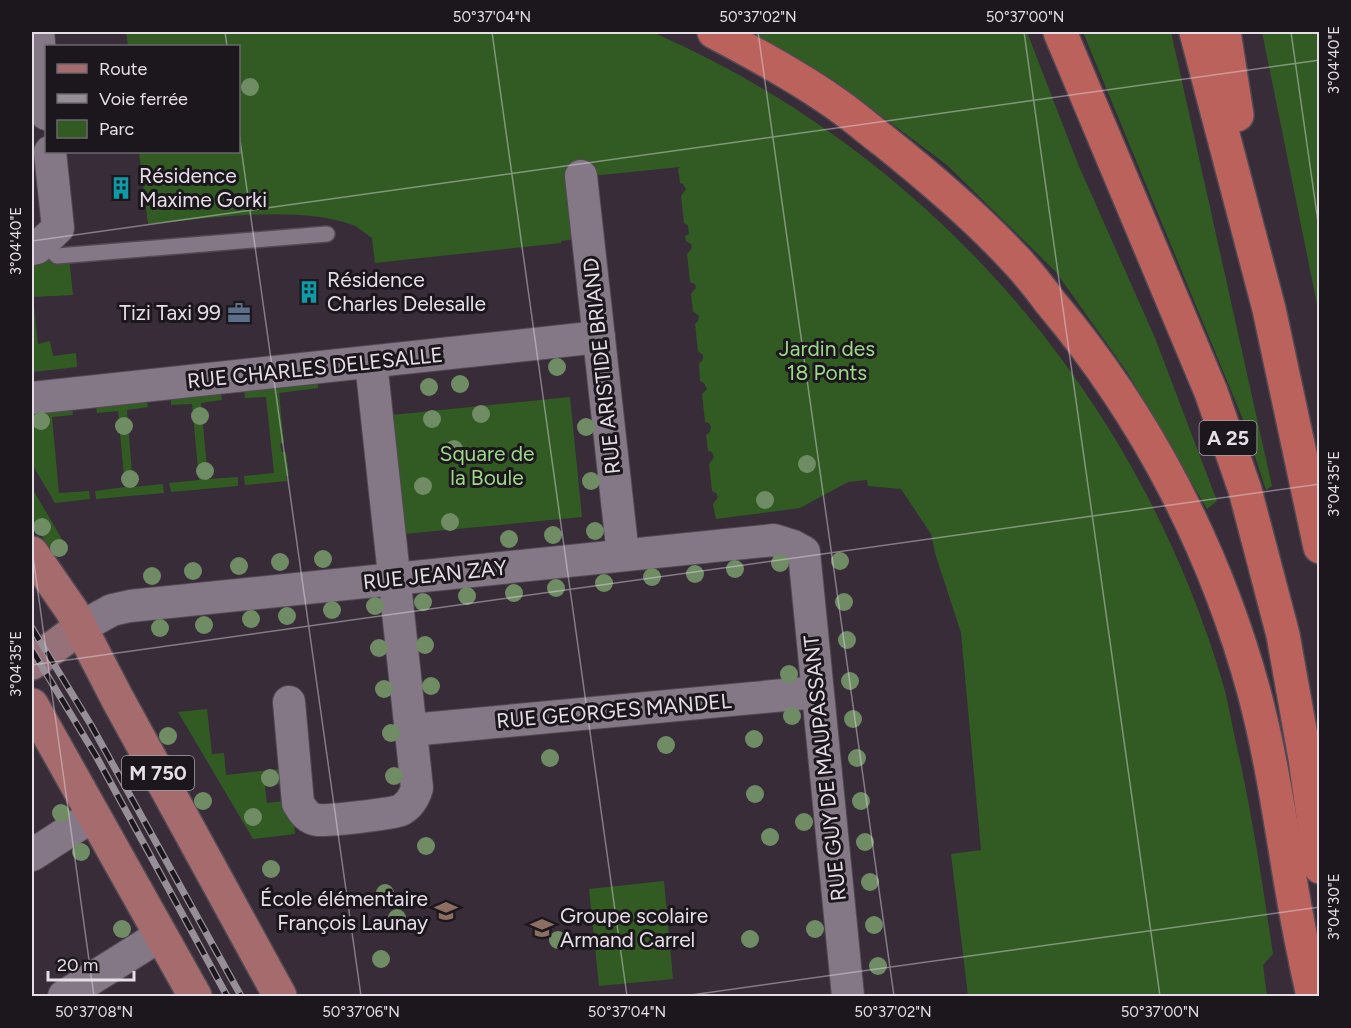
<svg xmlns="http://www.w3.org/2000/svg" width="1351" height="1028" font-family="Figtree,sans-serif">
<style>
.green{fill:#325b24}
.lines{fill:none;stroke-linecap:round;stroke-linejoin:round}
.lane-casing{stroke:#524953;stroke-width:18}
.street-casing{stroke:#524953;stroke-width:34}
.secondary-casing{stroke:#524953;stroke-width:36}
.primary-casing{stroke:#524953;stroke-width:36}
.highway-casing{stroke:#524953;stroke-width:36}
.lane{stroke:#857886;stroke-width:15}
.street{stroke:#857886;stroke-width:32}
.secondary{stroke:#967179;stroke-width:33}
.primary{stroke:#a66b6d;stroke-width:33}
.highway{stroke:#bc625c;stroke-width:33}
.rail-casing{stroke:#978f98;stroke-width:7}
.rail{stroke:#1c171c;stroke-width:4.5;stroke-dasharray:14;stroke-linecap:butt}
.tree{fill:#6f8c65}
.ticks{fill:none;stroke:#e5dee6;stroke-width:1.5;stroke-opacity:0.45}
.labels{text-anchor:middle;stroke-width:6;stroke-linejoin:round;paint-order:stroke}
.shield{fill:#1c171c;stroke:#a9a2a9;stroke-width:1.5}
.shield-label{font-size:20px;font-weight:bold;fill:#e5dee6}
.poi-label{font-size:21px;fill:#e5dee6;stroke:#1c171c;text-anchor:start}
.park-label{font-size:21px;fill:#9cda89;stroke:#1c171c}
.street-label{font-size:21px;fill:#e5dee6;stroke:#1c171c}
.neatline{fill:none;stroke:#e5dee6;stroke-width:2}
.ticks-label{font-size:15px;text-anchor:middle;fill:#e5dee6}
</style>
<rect width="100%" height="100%" fill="#372c38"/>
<g class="green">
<path d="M 126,32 L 652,32 C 927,152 1134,389 1221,677 C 1227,696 1230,715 1234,734 C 1251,807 1262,880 1273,954 L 1263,965 L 1267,996 L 968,996 L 951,854 L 981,850 L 961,633 L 935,553 L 931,534 L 901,489 L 868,486 L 867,480 L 848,482 L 800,508 L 716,519 L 713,504 L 718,497 L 716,493 L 712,491 L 709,464 L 714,457 L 712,452 L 708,451 L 706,435 L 710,432 L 711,427 L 709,423 L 705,422 L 702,394 L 707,389 L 704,383 L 700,381 L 699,364 L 703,359 L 703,355 L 698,351 L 695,324 L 698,321 L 699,316 L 693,311 L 691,294 L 696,288 L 695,284 L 690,282 L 687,254 L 692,248 L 691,244 L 686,241 L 685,236 L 689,234 L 688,225 L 684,223 L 681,196 L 686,189 L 683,184 L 680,183 L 678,169 L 680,167 L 571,178 L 576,239 L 561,241 L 561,243 L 375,263 L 372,238 C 366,234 360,228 353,225 C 296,204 209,219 148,224 L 139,152 L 238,152 L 238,46 L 128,46 Z"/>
<path d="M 751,32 L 1027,32 L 1078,164 L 1155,338 L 1217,501 L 1207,509 L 1127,372 L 1056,272 L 947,165 L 835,81 Z"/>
<path d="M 1083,32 L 1171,32 L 1272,486 L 1266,490 L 1242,417 Z"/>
<path d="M 1262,32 L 1319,32 L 1319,314 Z"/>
<path d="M 69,257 L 73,295 L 33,297 L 38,344 L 50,341 L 53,356 L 76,353 L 77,367 L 32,372 L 32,260 Z"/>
<path d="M 318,384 L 318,388 L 279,393 L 284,443 L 280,444 L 282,452 L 286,452 L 289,476 L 286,476 L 287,481 L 245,485 L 244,476 L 274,473 L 266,397 L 245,398 L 244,391 Z"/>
<path d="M 221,394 L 222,400 L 201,403 L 208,479 L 238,477 L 238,486 L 171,492 L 169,483 L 199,480 L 192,404 L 171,405 L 171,398 Z"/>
<path d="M 570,397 L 582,517 L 404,534 L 392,415 Z"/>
<path d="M 147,401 L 148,407 L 127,410 L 133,487 L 163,484 L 164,493 L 96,499 L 95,491 L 125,487 L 118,411 L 97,413 L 96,406 Z"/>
<path d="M 72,408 L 73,415 L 52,417 L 59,493 L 89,491 L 90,499 L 55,503 L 32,464 L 32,412 Z"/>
<path d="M 32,488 L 63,541 L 64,548 L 60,551 L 52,550 L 32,523 Z"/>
<path d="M 207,709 L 212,754 L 224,753 L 226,775 L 288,768 L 289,783 L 265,786 L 267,803 L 292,800 L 295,834 L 253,839 L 178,712 Z"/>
<path d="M 664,881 L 673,979 L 599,986 L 589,889 Z"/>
</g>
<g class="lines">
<g class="lane-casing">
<path id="lane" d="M 43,242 L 57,256 L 327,234"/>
</g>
<g class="street-casing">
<g id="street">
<path d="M 38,32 L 46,114"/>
<path d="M 581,176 L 623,555"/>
<path d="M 32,249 L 37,248 L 58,228 L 50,152"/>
<path d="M 32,398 L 599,337"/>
<path d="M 81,627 L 112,610 L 130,606 L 774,540 L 793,546 L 804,552 L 848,996"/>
<path d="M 289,702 L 298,803 C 303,812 308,819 318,820 C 329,821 392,814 401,810 C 410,805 414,798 417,788 L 371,362"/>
<path d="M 411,730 L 817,692"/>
<path d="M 32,855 L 94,815"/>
<path d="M 64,996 L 161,935"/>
</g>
</g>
<g class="secondary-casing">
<path id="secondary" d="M 32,663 L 81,627"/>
</g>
<g class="primary-casing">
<g id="primary">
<path d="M 32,553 L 72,611 L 117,698 L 280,996"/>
<path d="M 32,705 L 195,996"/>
</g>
</g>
<g class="highway-casing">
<g id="highway">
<path d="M 714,32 C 754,53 795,75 832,101 C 850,113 867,128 884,141 C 929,177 974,215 1013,257 C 1027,271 1039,287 1051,303 C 1146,416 1215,549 1254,692 C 1270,752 1279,812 1289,873 C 1296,915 1304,956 1313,996"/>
<path d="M 1060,32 L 1211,392 L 1245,490 L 1283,635 L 1305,758 L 1320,867"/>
<path d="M 1196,32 L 1269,309 L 1320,547"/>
<path d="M 1224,32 L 1237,115"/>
</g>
</g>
<use href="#lane" class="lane"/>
<use href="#street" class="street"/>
<use href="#secondary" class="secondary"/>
<use href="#primary" class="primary"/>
<use href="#highway" class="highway"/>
<g class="rail-casing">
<g id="rail">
<path d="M 32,628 L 91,725 L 241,996"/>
<path d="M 32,650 L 96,756 L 227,996"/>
</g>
</g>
<use href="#rail" class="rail"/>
</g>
<g class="tree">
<circle cx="250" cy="87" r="9"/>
<circle cx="557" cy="367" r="9"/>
<circle cx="460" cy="384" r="9"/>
<circle cx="429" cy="387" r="9"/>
<circle cx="481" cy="414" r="9"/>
<circle cx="200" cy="416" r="9"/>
<circle cx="432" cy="419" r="9"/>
<circle cx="41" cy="421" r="9"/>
<circle cx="124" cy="426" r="9"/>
<circle cx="586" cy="427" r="9"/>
<circle cx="454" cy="449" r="9"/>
<circle cx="807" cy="464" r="9"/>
<circle cx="205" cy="471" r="9"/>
<circle cx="130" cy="479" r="9"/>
<circle cx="591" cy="481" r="9"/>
<circle cx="423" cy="486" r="9"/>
<circle cx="765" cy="500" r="9"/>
<circle cx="450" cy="522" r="9"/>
<circle cx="42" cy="527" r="9"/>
<circle cx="595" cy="531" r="9"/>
<circle cx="553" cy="535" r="9"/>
<circle cx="509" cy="539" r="9"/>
<circle cx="59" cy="548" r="9"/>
<circle cx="323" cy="559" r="9"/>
<circle cx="840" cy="561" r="9"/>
<circle cx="280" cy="562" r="9"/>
<circle cx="780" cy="563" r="9"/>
<circle cx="239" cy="566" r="9"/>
<circle cx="735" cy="569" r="9"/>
<circle cx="193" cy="571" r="9"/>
<circle cx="695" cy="574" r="9"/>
<circle cx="152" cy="576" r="9"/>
<circle cx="652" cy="577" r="9"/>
<circle cx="604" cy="583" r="9"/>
<circle cx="556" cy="588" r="9"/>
<circle cx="514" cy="593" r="9"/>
<circle cx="467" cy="596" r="9"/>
<circle cx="423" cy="602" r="9"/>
<circle cx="844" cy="602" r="9"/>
<circle cx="375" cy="606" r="9"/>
<circle cx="332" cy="610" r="9"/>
<circle cx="287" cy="616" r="9"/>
<circle cx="251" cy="619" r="9"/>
<circle cx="204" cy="625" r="9"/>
<circle cx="160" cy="628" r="9"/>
<circle cx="847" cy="640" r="9"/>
<circle cx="425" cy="645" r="9"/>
<circle cx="379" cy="648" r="9"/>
<circle cx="789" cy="674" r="9"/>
<circle cx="850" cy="681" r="9"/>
<circle cx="431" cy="686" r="9"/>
<circle cx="384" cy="689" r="9"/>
<circle cx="792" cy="716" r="9"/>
<circle cx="853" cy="719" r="9"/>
<circle cx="391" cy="733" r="9"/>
<circle cx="168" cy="736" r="9"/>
<circle cx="754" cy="739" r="9"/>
<circle cx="666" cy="745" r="9"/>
<circle cx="550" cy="758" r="9"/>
<circle cx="857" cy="758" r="9"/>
<circle cx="394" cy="776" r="9"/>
<circle cx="270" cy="778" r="9"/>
<circle cx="755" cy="794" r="9"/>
<circle cx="203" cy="801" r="9"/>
<circle cx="861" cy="801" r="9"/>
<circle cx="61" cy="813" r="9"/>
<circle cx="253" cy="817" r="9"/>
<circle cx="804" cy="822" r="9"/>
<circle cx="770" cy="837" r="9"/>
<circle cx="865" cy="842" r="9"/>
<circle cx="426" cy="846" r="9"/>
<circle cx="81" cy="852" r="9"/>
<circle cx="271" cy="869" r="9"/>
<circle cx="870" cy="882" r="9"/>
<circle cx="385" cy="893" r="9"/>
<circle cx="397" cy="918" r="9"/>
<circle cx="874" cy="925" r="9"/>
<circle cx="122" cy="929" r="9"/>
<circle cx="815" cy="929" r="9"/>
<circle cx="750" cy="939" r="9"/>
<circle cx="558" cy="940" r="9"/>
<circle cx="381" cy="959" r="9"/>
<circle cx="878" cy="966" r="9"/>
</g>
<path class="ticks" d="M 225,32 L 227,46M 492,32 L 627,996M 758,32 L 894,996M 1024,32 L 1160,996M 1291,32 L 1320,236M 238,126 L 361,996M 32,241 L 1320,60M 32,549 L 94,996M 32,665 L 1320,484M 684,996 L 1320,907"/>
<defs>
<g id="building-bare" transform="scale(1.8)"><path d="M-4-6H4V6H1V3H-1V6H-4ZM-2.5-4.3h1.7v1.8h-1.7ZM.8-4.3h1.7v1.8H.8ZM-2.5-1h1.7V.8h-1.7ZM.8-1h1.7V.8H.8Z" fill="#0f9aa8" stroke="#1c171c" stroke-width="2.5" paint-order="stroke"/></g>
<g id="office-bare" transform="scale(1.8)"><path d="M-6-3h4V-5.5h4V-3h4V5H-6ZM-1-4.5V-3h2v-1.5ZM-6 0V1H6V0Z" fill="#5c6f8a" stroke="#1c171c" stroke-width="2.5" paint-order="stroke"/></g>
<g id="school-bare" transform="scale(1.8)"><path d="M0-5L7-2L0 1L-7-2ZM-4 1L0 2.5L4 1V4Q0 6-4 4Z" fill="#8d6e63" stroke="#1c171c" stroke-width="2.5" paint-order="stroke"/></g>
</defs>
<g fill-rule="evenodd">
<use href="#building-bare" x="121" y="188"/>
<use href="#building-bare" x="309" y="292"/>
<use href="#office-bare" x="239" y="313"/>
<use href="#school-bare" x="446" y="911"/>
<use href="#school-bare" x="542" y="928"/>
</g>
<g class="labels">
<g class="shield">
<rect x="1199.5" y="421" width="57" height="34" rx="4.5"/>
<rect x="122" y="756" width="72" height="34" rx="4.5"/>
</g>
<g class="shield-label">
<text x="1228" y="445">A 25</text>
<text x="158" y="780">M 750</text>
</g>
<g class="poi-label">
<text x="139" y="183">Résidence<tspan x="139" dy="24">Maxime Gorki</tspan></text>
<text x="327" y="287">Résidence<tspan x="327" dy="24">Charles Delesalle</tspan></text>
<text x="221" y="320" text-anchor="end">Tizi Taxi 99</text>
<text x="428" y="906" text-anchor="end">École élémentaire<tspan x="428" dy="24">François Launay</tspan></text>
<text x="560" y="923">Groupe scolaire<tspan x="560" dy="24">Armand Carrel</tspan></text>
</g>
<g class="park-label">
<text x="827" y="356">Jardin des<tspan x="827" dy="24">18 Ponts</tspan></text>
<text x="487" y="461">Square de<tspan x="487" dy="24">la Boule</tspan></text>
</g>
<g class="street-label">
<text transform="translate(602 366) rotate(-96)" y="7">RUE ARISTIDE BRIAND</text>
<text transform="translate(315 368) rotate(-6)" y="7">RUE CHARLES DELESALLE</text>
<text transform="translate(435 575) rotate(-6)" y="7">RUE JEAN ZAY</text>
<text transform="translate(614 711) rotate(-5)" y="7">RUE GEORGES MANDEL</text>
<text transform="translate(825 768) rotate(-96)" y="7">RUE GUY DE MAUPASSANT</text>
</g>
</g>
<rect width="1351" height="1028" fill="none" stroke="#1c171c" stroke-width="66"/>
<rect x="45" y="45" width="195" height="108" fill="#1c171c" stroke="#6c676d" stroke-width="1.5"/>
<rect x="57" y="64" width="30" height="9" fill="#a66b6d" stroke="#6c676d" stroke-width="1.5"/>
<text x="99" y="75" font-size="18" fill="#e5dee6">Route</text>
<rect x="57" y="94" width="30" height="9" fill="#978f98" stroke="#6c676d" stroke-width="1.5"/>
<text x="99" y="105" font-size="18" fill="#e5dee6">Voie ferrée</text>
<rect x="57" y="120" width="30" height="18" fill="#325b24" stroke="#6c676d" stroke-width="1.5"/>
<text x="99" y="135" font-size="18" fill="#e5dee6">Parc</text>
<path d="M48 971v9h86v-9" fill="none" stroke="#e5dee6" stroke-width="3"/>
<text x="57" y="971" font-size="18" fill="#e5dee6" stroke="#1c171c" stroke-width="4.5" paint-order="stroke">20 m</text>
<rect x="33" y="33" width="1285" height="962" class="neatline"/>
<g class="ticks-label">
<text x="492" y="22">50°37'04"N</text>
<text x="758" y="22">50°37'02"N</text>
<text x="1025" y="22">50°37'00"N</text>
<text transform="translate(1334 60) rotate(-90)" y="5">3°04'40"E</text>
<text transform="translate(16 241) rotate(-90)" y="5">3°04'40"E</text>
<text transform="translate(1334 484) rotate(-90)" y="5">3°04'35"E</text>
<text transform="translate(16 664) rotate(-90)" y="5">3°04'35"E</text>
<text transform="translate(1334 907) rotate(-90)" y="5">3°04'30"E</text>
<text x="94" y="1017">50°37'08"N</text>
<text x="361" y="1017">50°37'06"N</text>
<text x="627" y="1017">50°37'04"N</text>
<text x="893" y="1017">50°37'02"N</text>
<text x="1160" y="1017">50°37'00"N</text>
</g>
</svg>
